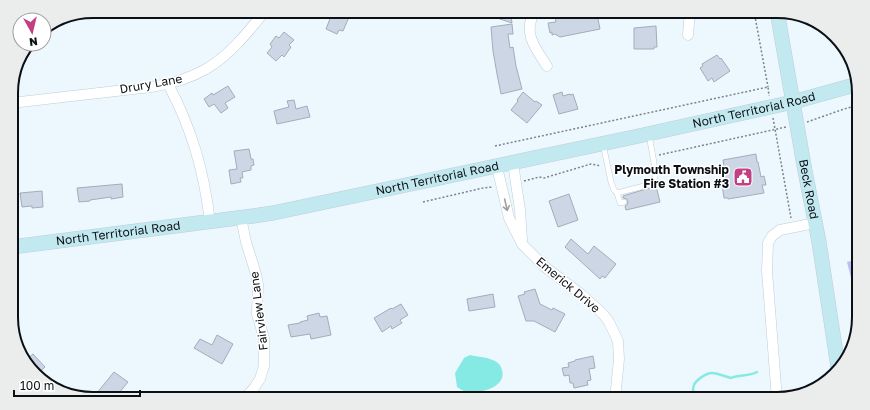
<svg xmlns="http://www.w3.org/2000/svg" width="870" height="410" font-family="'Golos Text',sans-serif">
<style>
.forest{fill:#bbbef4}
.water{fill:#86eae4}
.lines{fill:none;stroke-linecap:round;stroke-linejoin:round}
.stream{stroke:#86eae4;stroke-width:2.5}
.building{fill:#ccd6e5;stroke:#a3acbb}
.service-casing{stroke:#bdced9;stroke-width:6}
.minor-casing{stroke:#bdced9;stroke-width:11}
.secondary-casing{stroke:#bdced9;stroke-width:15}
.path{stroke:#7c8389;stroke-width:1.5;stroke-dasharray:2 2;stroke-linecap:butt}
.service{stroke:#fff;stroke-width:5}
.minor{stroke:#fff;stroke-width:10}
.secondary{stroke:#c3e9f0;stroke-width:14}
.oneway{stroke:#9d9fa1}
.labels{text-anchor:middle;stroke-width:3;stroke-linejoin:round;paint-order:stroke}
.street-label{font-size:12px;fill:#0b1014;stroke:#fff}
.poi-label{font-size:12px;font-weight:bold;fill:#0b1014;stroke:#fff;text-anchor:end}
.rim{fill:none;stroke:#0b1014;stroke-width:2}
</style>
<rect width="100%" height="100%" fill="#edf7fe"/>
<path class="forest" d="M 859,259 L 859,310 L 847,262 Z"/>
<path class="water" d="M 470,355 C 478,357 488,357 495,361 C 499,363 501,366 502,370 C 507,386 483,393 471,392 C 465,392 461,390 457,387 L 455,373 L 464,358 Z"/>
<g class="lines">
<g class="stream">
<path d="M 438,399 L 452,397 L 456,399"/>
<path d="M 688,399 L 687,397 L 693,392 C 693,390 693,387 694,385 C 696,380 706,373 712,373 C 718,373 726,377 731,378 C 739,374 748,377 757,372"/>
</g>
</g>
<g class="building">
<path d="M 333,11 L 347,11 L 345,15 L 349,17 L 343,31 L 339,30 L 337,34 L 326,29 Z"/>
<path d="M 480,11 L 513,11 L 511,16 L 512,23 L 479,12 Z"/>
<path d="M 586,11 L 586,14 L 593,13 L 594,14 L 597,14 L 600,29 L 560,37 L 555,34 L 552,35 L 552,32 L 550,33 L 548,23 L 556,22 L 555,17 Z"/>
<path d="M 512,24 L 513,34 L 508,34 L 510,48 L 513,47 L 516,66 L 522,89 L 501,94 L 497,74 L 493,51 L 491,27 Z"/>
<path d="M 656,26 L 657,47 L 654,47 L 654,49 L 634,49 L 634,28 Z"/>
<path d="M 284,32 L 294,40 L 289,45 L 291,47 L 284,57 L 282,55 L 276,61 L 267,53 L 272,47 L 270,44 L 276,36 L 279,38 Z"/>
<path d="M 717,55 L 720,59 L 721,58 L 730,71 L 714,82 L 712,78 L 708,81 L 700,68 L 703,66 L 702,64 Z"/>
<path d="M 228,86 L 235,97 L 225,103 L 228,108 L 221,113 L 214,104 L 209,107 L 204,99 L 212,93 L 213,95 Z"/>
<path d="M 523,92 L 535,102 L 536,101 L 542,105 L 527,123 L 511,110 L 518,101 L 517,100 Z"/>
<path d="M 562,92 L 563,96 L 570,94 L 570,95 L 573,94 L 578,109 L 559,114 L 553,95 Z"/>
<path d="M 294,100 L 296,109 L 307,106 L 310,117 L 277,124 L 274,111 L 289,107 L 287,101 Z"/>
<path d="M 249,149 L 251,159 L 253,159 L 254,165 L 251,166 L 251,170 L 242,172 L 243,178 L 240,178 L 241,182 L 231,184 L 229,170 L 237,169 L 234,151 Z"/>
<path d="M 756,154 L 757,162 L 758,162 L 761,177 L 764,176 L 766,185 L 762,185 L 764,193 L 728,199 L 728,198 L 724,198 L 722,184 L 726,183 L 723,160 Z"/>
<path d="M 122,184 L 123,197 L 111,199 L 111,197 L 90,200 L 90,201 L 79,202 L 77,188 Z"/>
<path d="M 656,186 L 660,202 L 626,210 L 625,206 L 627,205 L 628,201 L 627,199 L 623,198 L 623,196 Z"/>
<path d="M 42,191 L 43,207 L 32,208 L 32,206 L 22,207 L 20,193 Z"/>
<path d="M 569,194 L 578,220 L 558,227 L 549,201 Z"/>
<path d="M 571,239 L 588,254 L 594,246 L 616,264 L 605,278 L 602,276 L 600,279 L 565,247 Z"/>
<path d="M 535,289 L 540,304 L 552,310 L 553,308 L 565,314 L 555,332 L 534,321 L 526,321 L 518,296 L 525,294 L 524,292 Z"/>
<path d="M 493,294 L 495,307 L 469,311 L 467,299 Z"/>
<path d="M 401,304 L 408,315 L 400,320 L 402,323 L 392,329 L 391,326 L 382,332 L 374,318 L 391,308 L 392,309 Z"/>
<path d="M 319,313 L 320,317 L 327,316 L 331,335 L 311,339 L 310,334 L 291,337 L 288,325 L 300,323 L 300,322 L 308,320 L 307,316 Z"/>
<path d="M 217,335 L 233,344 L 222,364 L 194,348 L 200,339 L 212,345 Z"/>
<path d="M 33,354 L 45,367 L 37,374 L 28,367 L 25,361 Z"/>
<path d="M 593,356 L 595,368 L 589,369 L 591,380 L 587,381 L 588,385 L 574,388 L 573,383 L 570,383 L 569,375 L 564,376 L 562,368 L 569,367 L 568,363 L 575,361 L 575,360 Z"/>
<path d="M 114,372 L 128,382 L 114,399 L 92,399 Z"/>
</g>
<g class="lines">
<g class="service-casing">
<g id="service">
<path d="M 603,144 L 611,182 L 614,190 L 617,193 L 652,184 L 655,177 L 654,163 L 649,135"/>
<path d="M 617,193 L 620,203 L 624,202"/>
</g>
</g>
<g class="minor-casing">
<g id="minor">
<path d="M 535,11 C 522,32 535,48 547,66"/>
<path d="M 688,35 L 690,11"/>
<path d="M 168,84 C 192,129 204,171 210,222"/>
<path d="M 11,103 L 151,87 C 170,84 189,79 206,69 C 230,55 248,32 265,11"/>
<path d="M 513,163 L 520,210 L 522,240"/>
<path d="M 497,167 L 509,218 L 522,244 L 545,267 L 582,295 L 603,314 L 609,322 L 618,341 L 619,359 L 615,399"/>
<path d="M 241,218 L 246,242 L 256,274 L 258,284 L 257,314 L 264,338 L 264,366 L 260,379 L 254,388 L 244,399"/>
<path d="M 777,399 L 767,271 L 768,243 L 772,236 L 780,230 L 815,223"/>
</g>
</g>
<g class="secondary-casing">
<g id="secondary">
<path id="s1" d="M 777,11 L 805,171 L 819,242 L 838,367"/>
<path id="s2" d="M 12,247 L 253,216 L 273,213 L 634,137 L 793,102 L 858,84"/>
</g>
</g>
<g class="path">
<path d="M 754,11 L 768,87"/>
<path d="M 773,118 L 791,218"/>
<path d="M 807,122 L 841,110 L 858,105"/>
<path d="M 495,146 L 768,87 L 769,96"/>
<path d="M 659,155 L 786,127"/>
<path d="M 524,181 L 539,177 L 544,178 L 591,164 L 601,166"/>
<path d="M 423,202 L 483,188 L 493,187"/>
</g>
<use href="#service" class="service"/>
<use href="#minor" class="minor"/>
<use href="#secondary" class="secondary"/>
</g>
<defs><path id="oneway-shaft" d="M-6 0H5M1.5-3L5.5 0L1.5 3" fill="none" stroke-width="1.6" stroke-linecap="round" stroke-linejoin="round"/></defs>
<use class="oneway" href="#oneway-shaft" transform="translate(506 205) rotate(77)"/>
<defs>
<g id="civic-square" transform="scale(1)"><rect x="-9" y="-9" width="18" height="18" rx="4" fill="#c23f85" stroke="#fff"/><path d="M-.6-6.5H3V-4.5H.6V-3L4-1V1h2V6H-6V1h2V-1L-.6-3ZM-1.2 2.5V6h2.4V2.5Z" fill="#fff"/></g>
</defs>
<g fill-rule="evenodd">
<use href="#civic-square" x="743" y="177"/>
</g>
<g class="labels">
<g class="street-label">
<text transform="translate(151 84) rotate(-10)" y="4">Drury Lane</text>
<text dy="4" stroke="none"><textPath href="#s2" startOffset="755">North Territorial Road</textPath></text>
<text dy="4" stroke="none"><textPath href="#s2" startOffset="431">North Territorial Road</textPath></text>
<text dy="4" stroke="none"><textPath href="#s1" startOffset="181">Beck Road</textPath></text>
<text dy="4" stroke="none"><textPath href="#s2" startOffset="107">North Territorial Road</textPath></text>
<text transform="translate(568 285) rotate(40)" y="4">Emerick Drive</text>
<text transform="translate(259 311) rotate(-97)" y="4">Fairview Lane</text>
</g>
<g class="poi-label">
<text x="729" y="174">Plymouth Township<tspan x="729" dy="14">Fire Station #3</tspan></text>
</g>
</g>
<path d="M0 0H870V410H0ZM93 18H777A75 75 0 0 1 852 93V317A75 75 0 0 1 777 392H93A75 75 0 0 1 18 317V93A75 75 0 0 1 93 18Z" fill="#ebecec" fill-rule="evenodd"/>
<path class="rim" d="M93 18H777A75 75 0 0 1 852 93V317A75 75 0 0 1 777 392H93A75 75 0 0 1 18 317V93A75 75 0 0 1 93 18Z"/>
<g transform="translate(32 32) rotate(172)"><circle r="19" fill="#ffffff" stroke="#9d9fa1"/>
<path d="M0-3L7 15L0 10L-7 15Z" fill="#c23f85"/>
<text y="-6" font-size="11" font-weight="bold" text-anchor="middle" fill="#0b1014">N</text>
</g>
<path d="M14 390v6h126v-6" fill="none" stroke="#0b1014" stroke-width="2"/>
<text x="20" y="390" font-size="12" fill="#0b1014" stroke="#ffffff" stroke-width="3" paint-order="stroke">100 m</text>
</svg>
